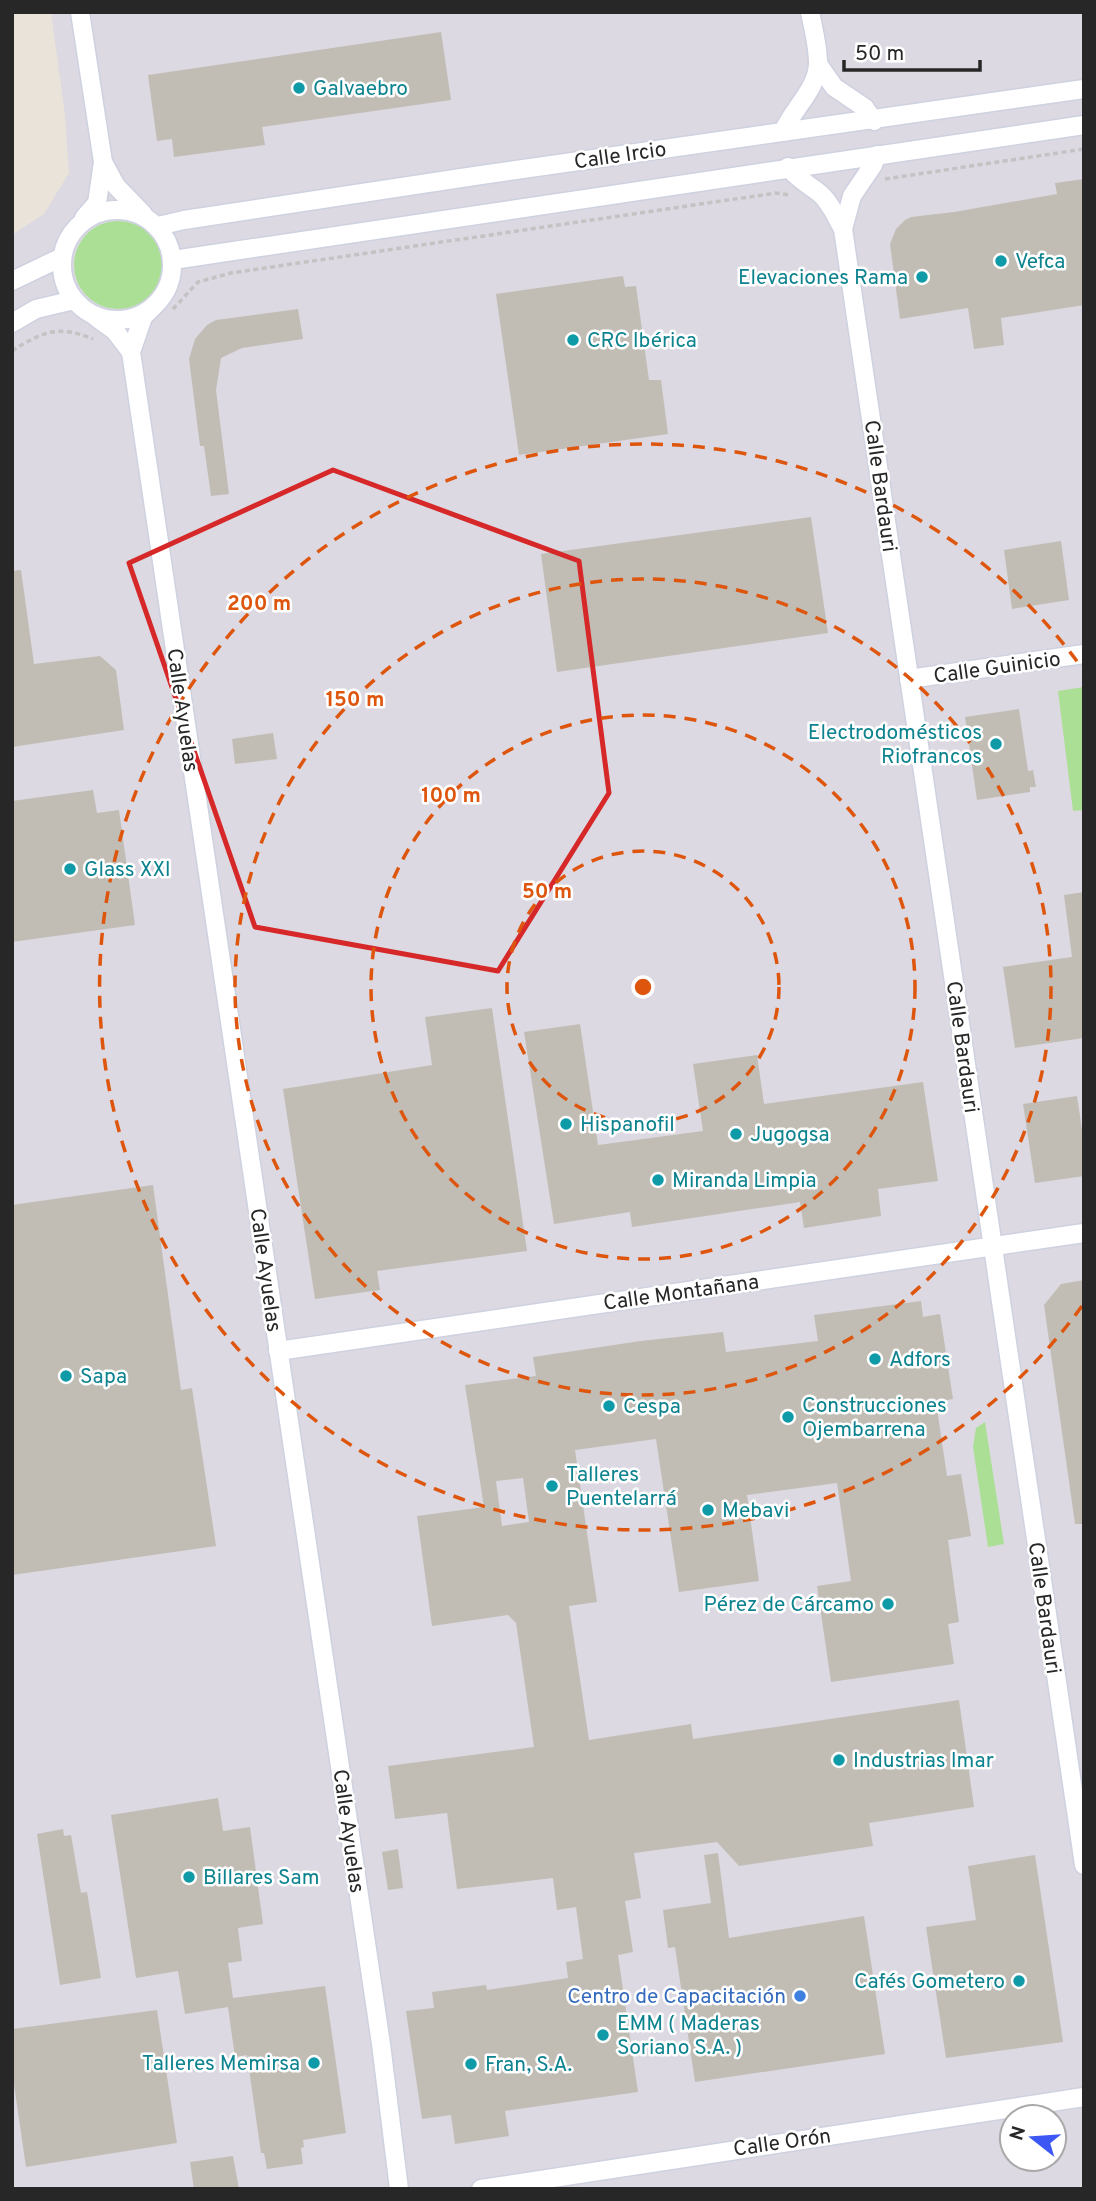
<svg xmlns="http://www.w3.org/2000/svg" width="1096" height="2201" font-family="Overpass,sans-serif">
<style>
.industrial{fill:#dcd9e2;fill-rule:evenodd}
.green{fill:#acdf96}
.building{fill:#c1bdb5;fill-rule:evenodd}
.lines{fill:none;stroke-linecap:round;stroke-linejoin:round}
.minor-casing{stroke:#ced1e0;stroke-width:21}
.path{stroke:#c3c3c3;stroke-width:3.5;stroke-dasharray:5 3.5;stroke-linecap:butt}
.minor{stroke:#fff;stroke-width:18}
.marked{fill:none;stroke:#d62828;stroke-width:5;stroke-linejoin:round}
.ring{fill:none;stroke:#de560d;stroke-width:3.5;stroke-dasharray:12 9}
.culture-dot{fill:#0f9aa8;stroke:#fff;stroke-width:2.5}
.shop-dot{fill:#3f7fe0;stroke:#fff;stroke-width:2.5}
.labels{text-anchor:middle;stroke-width:5;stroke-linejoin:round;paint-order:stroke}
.culture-label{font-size:21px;fill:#0d838f;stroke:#fff;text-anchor:start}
.street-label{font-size:21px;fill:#272727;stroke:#fff}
.shop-label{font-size:21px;fill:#366cbe;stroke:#fff;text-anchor:end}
.centre{fill:#de560d;stroke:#fff;stroke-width:3.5}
.ring-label{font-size:21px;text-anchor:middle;font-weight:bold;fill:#de560d;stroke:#fff;stroke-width:5;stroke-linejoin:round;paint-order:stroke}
</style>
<rect width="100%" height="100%" fill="#e9e3d9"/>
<path class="industrial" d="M 51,12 L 1084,12 L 1084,2189 L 12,2189 L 12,235 L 44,214 L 69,173 L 65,115 ZM 1012,2117 L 1054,2117 L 1054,2159 L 1012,2159 Z"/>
<g class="green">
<circle cx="118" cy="265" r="44"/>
<path d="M 1084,687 L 1084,810 L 1073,811 L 1058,691 Z"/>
<path d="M 985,1422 L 1004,1544 L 988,1547 L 973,1447 L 976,1428 Z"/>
</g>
<g class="building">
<path d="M 441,32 L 451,100 L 262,127 L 265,145 L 174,157 L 172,139 L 157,141 L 148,75 Z"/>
<path d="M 1084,179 L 1084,305 L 1001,318 L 1004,345 L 974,349 L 968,308 L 900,319 L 890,244 L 896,229 L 905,220 L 911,217 L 954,212 L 1057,194 L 1055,183 Z"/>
<path d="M 623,276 L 625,287 L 636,286 L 649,380 L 661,380 L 668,434 L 519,455 L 496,294 Z"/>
<path d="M 298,309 L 303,339 L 242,348 L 221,358 L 216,390 L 229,494 L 211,496 L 204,446 L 200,446 L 189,359 L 195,339 L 207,325 L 216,320 Z"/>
<path d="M 811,517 L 828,633 L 557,672 L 541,554 Z"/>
<path d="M 1061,541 L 1069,600 L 1012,609 L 1004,550 Z"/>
<path d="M 21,570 L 34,664 L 100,656 L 116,670 L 124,730 L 12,747 L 12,571 Z"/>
<path d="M 1019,709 L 1028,771 L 1033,770 L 1036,787 L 1030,787 L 1030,792 L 977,800 L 965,717 Z"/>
<path d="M 273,733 L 277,759 L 235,764 L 232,739 Z"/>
<path d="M 93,790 L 97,813 L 119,810 L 135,925 L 12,942 L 12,801 Z"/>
<path d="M 1084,892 L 1084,1038 L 1015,1048 L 1003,967 L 1072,957 L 1064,895 Z"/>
<path d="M 492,1008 L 527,1251 L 377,1271 L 380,1290 L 315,1299 L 283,1089 L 432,1065 L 425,1017 Z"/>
<path d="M 580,1024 L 598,1145 L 703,1131 L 693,1064 L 757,1055 L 764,1104 L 923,1082 L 938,1181 L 878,1189 L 881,1216 L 804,1228 L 800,1202 L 632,1227 L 630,1212 L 554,1224 L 524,1032 Z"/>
<path d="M 1077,1096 L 1084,1143 L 1084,1176 L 1035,1183 L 1023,1104 Z"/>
<path d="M 153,1185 L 181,1390 L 192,1388 L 216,1546 L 12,1575 L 12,1205 Z"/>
<path d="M 1084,1280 L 1084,1524 L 1075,1524 L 1044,1305 L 1061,1284 Z"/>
<path d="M 921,1301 L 923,1317 L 940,1314 L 953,1399 L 936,1402 L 947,1476 L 961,1474 L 971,1536 L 948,1540 L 959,1622 L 948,1624 L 954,1664 L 831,1682 L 817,1586 L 851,1581 L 837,1483 L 747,1495 L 759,1581 L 679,1592 L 656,1439 L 575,1450 L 597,1602 L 569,1606 L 589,1740 L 691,1724 L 693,1739 L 959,1700 L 974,1807 L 869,1823 L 873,1846 L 739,1866 L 717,1842 L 634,1853 L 641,1898 L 625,1901 L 633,1952 L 618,1955 L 638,2092 L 505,2111 L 509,2136 L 455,2144 L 451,2115 L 422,2119 L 406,2011 L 434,2008 L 432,1992 L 486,1985 L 487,1990 L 568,1978 L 566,1962 L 583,1959 L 576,1907 L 557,1910 L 553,1878 L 457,1889 L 447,1813 L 395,1819 L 388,1766 L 534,1747 L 516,1623 L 508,1615 L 432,1626 L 417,1516 L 484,1507 L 465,1385 L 536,1376 L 533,1357 L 641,1341 L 723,1332 L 726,1352 L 818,1341 L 814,1315 ZM 523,1478 L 529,1522 L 502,1526 L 496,1481 Z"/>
<path d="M 218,1798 L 223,1831 L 250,1827 L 263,1924 L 238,1928 L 242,1961 L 228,1963 L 233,1998 L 325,1986 L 346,2133 L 303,2140 L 304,2147 L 301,2148 L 303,2164 L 267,2169 L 264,2153 L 261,2153 L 247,2055 L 235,2057 L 228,2007 L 185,2014 L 178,1971 L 136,1978 L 111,1815 Z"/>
<path d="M 63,1829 L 64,1836 L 71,1835 L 81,1893 L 87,1892 L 101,1978 L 60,1985 L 37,1834 Z"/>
<path d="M 398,1849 L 403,1888 L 388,1890 L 382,1852 Z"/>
<path d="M 718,1853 L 729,1938 L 864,1916 L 885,2054 L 695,2082 L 675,1947 L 668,1948 L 663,1910 L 711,1903 L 704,1855 Z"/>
<path d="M 1035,1855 L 1063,2042 L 946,2058 L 926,1927 L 976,1920 L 968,1866 Z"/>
<path d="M 157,2010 L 177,2143 L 26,2167 L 12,2071 L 12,2029 Z"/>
<path d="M 233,2156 L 239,2189 L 194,2189 L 190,2162 Z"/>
</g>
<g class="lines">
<g class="minor-casing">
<g id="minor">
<path d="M 80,12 L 103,162 L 97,203 L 84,218"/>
<path d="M 818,64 L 834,87 L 865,108 L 874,121"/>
<path d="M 783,132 C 792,110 818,88 818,63 C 818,46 813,28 810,12"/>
<path d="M 103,162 L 116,186 L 143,214"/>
<path d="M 788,167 C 797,178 807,184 818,192 C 830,201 836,217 843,229 L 1084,1865"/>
<circle cx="117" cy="265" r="55"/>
<path d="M 158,226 L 184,220 L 481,175 L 1084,89"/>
<path d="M 843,229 L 852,196 L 873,165 L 877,155"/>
<path d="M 173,260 L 1084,125"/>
<path d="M 12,281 L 62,257"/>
<path d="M 155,305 L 143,317 L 131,352 L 381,2044 L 399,2189"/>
<path d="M 97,318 L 115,331 L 131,352"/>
<path d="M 12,323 L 36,309 L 74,300"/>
<path d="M 909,679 L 1084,654"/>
<path d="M 278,1351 L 1084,1233"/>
<path d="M 481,2189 L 1084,2097"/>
</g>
</g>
<g class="path">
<path d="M 885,179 L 1084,149"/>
<path d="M 173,309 L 198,282 L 231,273 L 776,193 L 790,195"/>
<path d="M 12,351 C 43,331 59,325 93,339"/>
</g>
<use href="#minor" class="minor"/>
</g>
<path class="marked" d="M 333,470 L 579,561 L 609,793 L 498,971 L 255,927 L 129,563 Z"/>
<g class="ring">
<circle cx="643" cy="987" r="136"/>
<circle cx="643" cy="987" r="272"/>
<circle cx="643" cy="987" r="408"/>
<path d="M1082 1306A543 543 0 1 1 1082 668"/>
</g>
<g class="culture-dot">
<circle cx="299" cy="88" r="7"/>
<circle cx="1001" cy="261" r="7"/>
<circle cx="922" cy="277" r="7"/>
<circle cx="573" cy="340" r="7"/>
<circle cx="996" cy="744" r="7"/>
<circle cx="70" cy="869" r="7"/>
<circle cx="566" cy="1124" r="7"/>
<circle cx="736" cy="1134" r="7"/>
<circle cx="658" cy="1180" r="7"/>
<circle cx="875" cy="1359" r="7"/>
<circle cx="66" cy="1376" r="7"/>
<circle cx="609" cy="1406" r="7"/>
<circle cx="788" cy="1417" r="7"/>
<circle cx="552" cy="1486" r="7"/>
<circle cx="708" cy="1510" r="7"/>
<circle cx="888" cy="1604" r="7"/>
<circle cx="839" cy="1760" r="7"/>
<circle cx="189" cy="1877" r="7"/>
<circle cx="1019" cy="1981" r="7"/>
<circle cx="603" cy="2035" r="7"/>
<circle cx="314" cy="2063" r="7"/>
<circle cx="471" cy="2064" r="7"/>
</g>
<circle class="shop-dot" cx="800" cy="1996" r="7"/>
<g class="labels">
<g class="culture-label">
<text x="313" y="95">Galvaebro</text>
<text x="1015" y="268">Vefca</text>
<text x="908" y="284" text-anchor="end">Elevaciones Rama</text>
<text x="587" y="347">CRC Ibérica</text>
<text x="982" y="739" text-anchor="end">Electrodomésticos<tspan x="982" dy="24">Riofrancos</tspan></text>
<text x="84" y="876">Glass XXI</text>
<text x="580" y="1131">Hispanofil</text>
<text x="750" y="1141">Jugogsa</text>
<text x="672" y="1187">Miranda Limpia</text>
<text x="889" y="1366">Adfors</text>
<text x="80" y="1383">Sapa</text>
<text x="802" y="1412">Construcciones<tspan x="802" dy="24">Ojembarrena</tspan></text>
<text x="623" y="1413">Cespa</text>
<text x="566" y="1481">Talleres<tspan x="566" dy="24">Puentelarrá</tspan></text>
<text x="722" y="1517">Mebavi</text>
<text x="874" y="1611" text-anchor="end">Pérez de Cárcamo</text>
<text x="853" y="1767">Industrias Imar</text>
<text x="203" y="1884">Billares Sam</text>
<text x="1005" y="1988" text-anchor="end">Cafés Gometero</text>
<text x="617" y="2030">EMM ( Maderas<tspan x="617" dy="24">Soriano S.A. )</tspan></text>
<text x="300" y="2070" text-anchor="end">Talleres Memirsa</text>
<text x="485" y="2071">Fran, S.A.</text>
</g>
<g class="street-label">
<text transform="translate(620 155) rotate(-8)" y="7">Calle Ircio</text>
<text transform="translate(881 486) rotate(82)" y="7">Calle Bardauri</text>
<text transform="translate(997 667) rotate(-8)" y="7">Calle Guinicio</text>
<text transform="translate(183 710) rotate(82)" y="7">Calle Ayuelas</text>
<text transform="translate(963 1047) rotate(82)" y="7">Calle Bardauri</text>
<text transform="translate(266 1270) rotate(82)" y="7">Calle Ayuelas</text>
<text transform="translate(681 1292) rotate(-8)" y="7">Calle Montañana</text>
<text transform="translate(1045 1608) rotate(82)" y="7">Calle Bardauri</text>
<text transform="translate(349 1831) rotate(82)" y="7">Calle Ayuelas</text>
<text transform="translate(782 2142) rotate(-8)" y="7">Calle Orón</text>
</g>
<g class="shop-label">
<text x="786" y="2003">Centro de Capacitación</text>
</g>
</g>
<circle cx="643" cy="987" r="10" class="centre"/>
<g class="ring-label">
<text x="259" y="610">200 m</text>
<text x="355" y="706">150 m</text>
<text x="451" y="802">100 m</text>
<text x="547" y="898">50 m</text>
</g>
<rect width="1096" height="2201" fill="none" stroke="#272727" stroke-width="28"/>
<g transform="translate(1033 2138) rotate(287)"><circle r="33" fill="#ffffff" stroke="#a9a9a9" stroke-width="2"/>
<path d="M0-5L12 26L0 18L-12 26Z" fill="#3c57f3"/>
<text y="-10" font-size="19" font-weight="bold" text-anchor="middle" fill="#272727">N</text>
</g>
<path d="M844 60v10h136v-10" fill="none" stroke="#272727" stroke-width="3.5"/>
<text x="855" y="60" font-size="21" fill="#272727" stroke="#ffffff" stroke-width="5" paint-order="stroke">50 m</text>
</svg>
